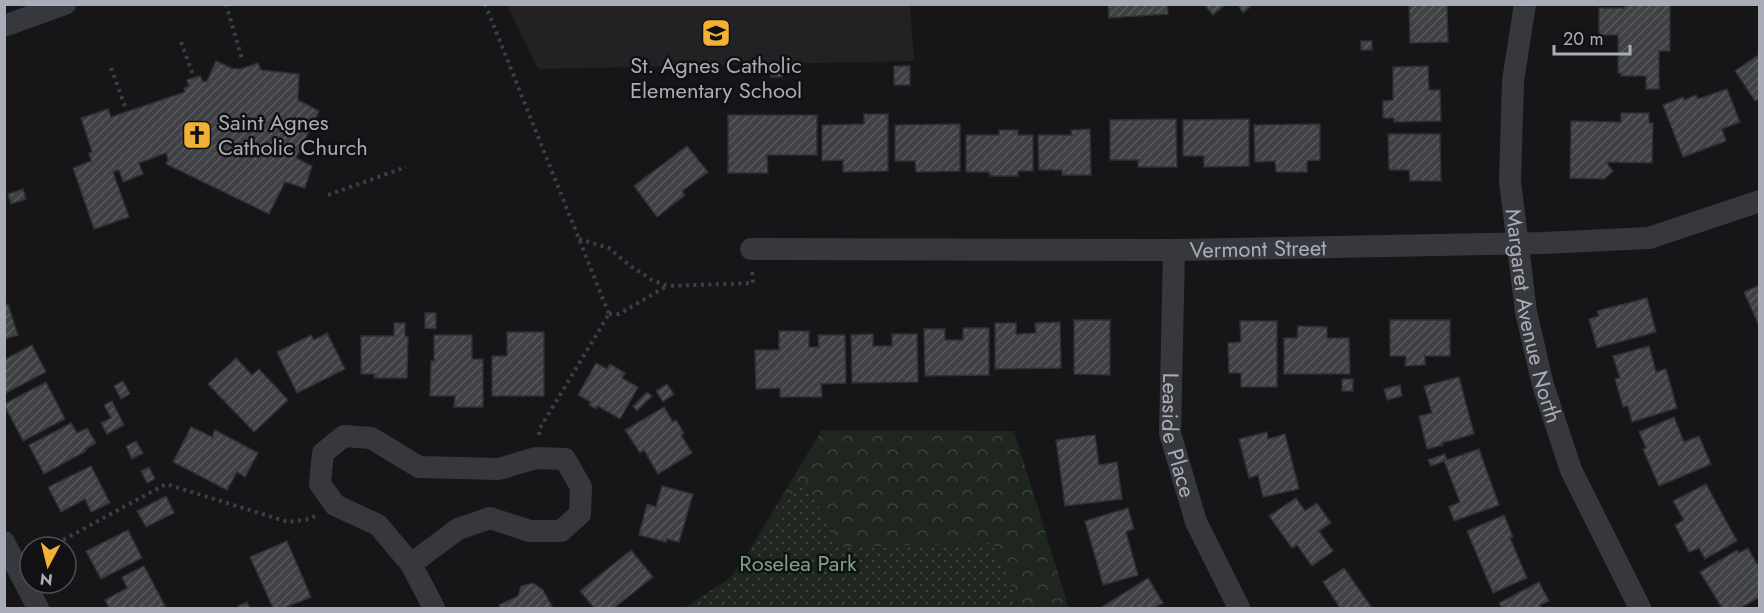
<svg xmlns="http://www.w3.org/2000/svg" width="1764" height="613" font-family="Jost,sans-serif">
<style>
.built{fill:#222225}
.forest{fill:url(#forest-crowns)}
.park{fill:url(#park-dots)}
.building{fill:url(#building-hatch);stroke:#303034;stroke-width:1.5}
.lines{fill:none;stroke-linecap:round;stroke-linejoin:round}
.path{stroke:#3d3f44;stroke-width:4;stroke-dasharray:3 4.5;stroke-linecap:butt}
.minor{stroke:#37383d;stroke-width:22}
.labels{text-anchor:middle;stroke-width:5;stroke-linejoin:round;paint-order:stroke}
.poi-label{font-size:22px;fill:#a8adb8;stroke:#111113}
.street-label{font-size:22px;fill:#a8adb8;stroke:#111113}
.park-label{font-size:22px;fill:#7fa381;stroke:#111113}
</style>
<defs>
<pattern id="forest-crowns" width="20" height="18" patternUnits="userSpaceOnUse" patternTransform="scale(1.5)"><rect width="20" height="18" fill="#1e261f"/><path d="M2 6a3 3 0 1 1 6 0M12 15a3 3 0 1 1 6 0" fill="none" stroke="#3c433d"/></pattern>
<pattern id="park-dots" width="8" height="8" patternUnits="userSpaceOnUse" patternTransform="scale(1.5)"><rect width="8" height="8" fill="#1e261f"/><path d="M2 2h.1M6 6h.1" fill="none" stroke="#3c433d" stroke-width="1.8" stroke-linecap="round"/></pattern>
<pattern id="building-hatch" width="6" height="6" patternUnits="userSpaceOnUse" patternTransform="scale(1.5)"><rect width="6" height="6" fill="#404145"/><path d="M-1 1l2-2M0 6l6-6M5 7l2-2" fill="none" stroke="#595a5e"/></pattern>
</defs>
<rect width="100%" height="100%" fill="#161618"/>
<path class="built" d="M 507,5 L 910,5 L 914,61 L 538,69 Z"/>
<path class="forest" d="M 822,430 L 1014,431 L 1069,608 L 704,608 L 728,586 Z"/>
<path class="park" d="M 804,477 L 839,547 L 993,543 L 1021,608 L 684,608 L 730,578 Z"/>
<g class="building">
<path d="M 1108,4 L 1167,4 L 1168,14 L 1109,18 Z"/>
<path d="M 1204,4 L 1226,4 L 1213,15 Z"/>
<path d="M 1237,4 L 1253,4 L 1243,13 Z"/>
<path d="M 1409,4 L 1447,4 L 1448,42 L 1410,43 Z"/>
<path d="M 1643,4 L 1670,4 L 1670,51 L 1659,51 L 1659,89 L 1646,89 L 1646,76 L 1621,76 L 1621,73 L 1618,73 L 1618,35 L 1599,35 L 1599,8 L 1624,8 L 1624,6 Z"/>
<rect x="1361" y="41" width="11" height="9"/>
<path d="M 1760,54 L 1760,98 L 1755,101 L 1735,71 Z"/>
<path d="M 216,61 L 231,68 L 240,69 L 258,63 L 261,70 L 299,74 L 298,100 L 319,111 L 296,158 L 312,166 L 305,188 L 285,182 L 269,214 L 166,164 L 168,159 L 166,153 L 139,163 L 143,174 L 123,182 L 119,170 L 113,172 L 129,217 L 94,229 L 73,168 L 91,161 L 89,153 L 92,152 L 81,118 L 108,109 L 111,117 L 185,92 L 184,88 L 189,86 L 187,80 L 200,76 L 203,82 L 207,81 Z"/>
<rect x="771" y="65" width="11" height="12"/>
<rect x="894" y="66" width="16" height="19"/>
<path d="M 1428,66 L 1429,90 L 1440,90 L 1441,121 L 1394,122 L 1394,118 L 1383,118 L 1383,101 L 1393,100 L 1393,67 Z"/>
<path d="M 1727,89 L 1740,122 L 1722,129 L 1726,141 L 1683,157 L 1663,105 L 1683,97 L 1684,100 L 1696,95 L 1698,99 Z"/>
<path d="M 1621,113 L 1649,113 L 1649,123 L 1653,123 L 1652,163 L 1608,162 L 1608,165 L 1613,171 L 1604,179 L 1570,178 L 1571,121 L 1621,122 Z"/>
<path d="M 864,114 L 888,114 L 888,171 L 843,172 L 843,160 L 822,161 L 822,125 L 864,124 Z"/>
<path d="M 728,115 L 817,115 L 817,155 L 767,155 L 768,173 L 728,173 Z"/>
<path d="M 1176,119 L 1177,167 L 1138,167 L 1138,160 L 1110,160 L 1110,120 Z"/>
<path d="M 1249,119 L 1249,166 L 1204,167 L 1204,156 L 1183,156 L 1183,120 Z"/>
<path d="M 960,124 L 960,171 L 916,172 L 915,161 L 895,161 L 895,125 Z"/>
<path d="M 1320,124 L 1320,160 L 1307,161 L 1307,172 L 1276,172 L 1275,161 L 1255,162 L 1254,125 Z"/>
<path d="M 1090,129 L 1091,175 L 1062,175 L 1062,170 L 1039,170 L 1038,135 L 1072,135 L 1071,130 Z"/>
<path d="M 999,130 L 1018,130 L 1018,135 L 1033,135 L 1033,171 L 1018,171 L 1018,176 L 990,176 L 989,172 L 966,172 L 966,135 L 999,135 Z"/>
<path d="M 1388,134 L 1440,134 L 1441,181 L 1410,181 L 1409,170 L 1389,170 Z"/>
<path d="M 687,146 L 708,172 L 682,191 L 685,195 L 657,217 L 634,186 Z"/>
<path d="M 23,189 L 26,199 L 11,204 L 8,194 Z"/>
<path d="M 1760,285 L 1760,326 L 1759,326 L 1744,292 Z"/>
<path d="M 1647,298 L 1656,332 L 1597,348 L 1589,319 L 1599,316 L 1597,311 Z"/>
<path d="M 8,304 L 18,335 L 4,339 L 4,306 Z"/>
<path d="M 425,313 L 436,313 L 436,329 L 425,328 Z"/>
<path d="M 1074,320 L 1110,320 L 1110,375 L 1074,374 Z"/>
<path d="M 1390,320 L 1450,320 L 1450,356 L 1425,356 L 1425,365 L 1405,366 L 1406,356 L 1390,356 Z"/>
<path d="M 1240,321 L 1277,321 L 1277,387 L 1241,387 L 1241,373 L 1229,373 L 1228,343 L 1241,342 Z"/>
<path d="M 1060,322 L 1061,368 L 995,369 L 995,323 L 1016,323 L 1016,334 L 1036,333 L 1035,323 Z"/>
<path d="M 394,323 L 405,323 L 405,336 L 408,337 L 407,378 L 374,378 L 375,374 L 361,374 L 361,336 L 394,336 Z"/>
<path d="M 1298,326 L 1327,327 L 1327,338 L 1349,338 L 1350,374 L 1284,374 L 1284,338 L 1297,338 Z"/>
<path d="M 963,328 L 989,328 L 989,375 L 925,376 L 924,329 L 945,329 L 945,340 L 963,340 Z"/>
<path d="M 779,331 L 809,331 L 809,347 L 819,347 L 818,335 L 845,335 L 846,383 L 821,384 L 822,397 L 780,397 L 780,388 L 756,389 L 755,350 L 779,350 Z"/>
<path d="M 507,332 L 544,332 L 544,396 L 492,396 L 492,356 L 507,356 Z"/>
<path d="M 327,333 L 345,369 L 297,393 L 277,352 L 311,335 L 314,340 Z"/>
<path d="M 873,334 L 873,346 L 892,346 L 892,334 L 917,334 L 918,382 L 852,383 L 851,335 Z"/>
<path d="M 434,335 L 472,335 L 472,359 L 483,359 L 483,407 L 454,407 L 455,396 L 430,396 L 431,361 L 434,361 Z"/>
<path d="M 32,345 L 46,372 L 4,394 L 4,360 Z"/>
<path d="M 1649,346 L 1656,372 L 1666,369 L 1677,408 L 1632,422 L 1628,406 L 1623,407 L 1615,379 L 1620,378 L 1613,356 Z"/>
<path d="M 236,358 L 252,375 L 259,369 L 288,400 L 254,432 L 208,384 Z"/>
<path d="M 596,363 L 607,369 L 610,364 L 625,373 L 622,378 L 638,387 L 620,419 L 598,406 L 596,409 L 589,405 L 591,402 L 578,395 Z"/>
<path d="M 1459,377 L 1474,434 L 1442,443 L 1443,445 L 1427,449 L 1419,416 L 1432,413 L 1424,386 Z"/>
<rect x="1342" y="379" width="11" height="12"/>
<path d="M 123,381 L 130,394 L 121,399 L 114,386 Z"/>
<path d="M 46,382 L 65,419 L 23,441 L 4,404 Z"/>
<path d="M 667,384 L 674,394 L 663,402 L 656,391 Z"/>
<path d="M 1400,385 L 1402,396 L 1387,400 L 1384,389 Z"/>
<path d="M 647,392 L 652,396 L 637,411 L 633,406 Z"/>
<path d="M 112,401 L 124,425 L 107,434 L 101,423 L 111,418 L 104,405 Z"/>
<path d="M 664,407 L 673,422 L 676,420 L 684,433 L 681,435 L 692,453 L 658,474 L 644,450 L 640,453 L 625,430 Z"/>
<path d="M 1674,417 L 1684,442 L 1699,436 L 1711,464 L 1659,486 L 1643,449 L 1646,448 L 1639,432 Z"/>
<path d="M 71,423 L 77,433 L 87,428 L 96,443 L 85,449 L 86,451 L 44,474 L 29,445 Z"/>
<path d="M 191,427 L 212,437 L 215,430 L 258,453 L 245,477 L 237,472 L 227,490 L 173,462 Z"/>
<path d="M 1267,432 L 1268,439 L 1285,434 L 1299,489 L 1263,497 L 1258,475 L 1249,478 L 1239,439 Z"/>
<path d="M 1095,435 L 1099,465 L 1117,462 L 1122,499 L 1065,506 L 1056,440 Z"/>
<path d="M 136,441 L 143,453 L 132,459 L 126,446 Z"/>
<path d="M 1479,449 L 1499,505 L 1454,521 L 1449,507 L 1460,502 L 1444,461 Z"/>
<path d="M 1445,454 L 1447,460 L 1431,466 L 1428,460 Z"/>
<path d="M 91,466 L 110,503 L 91,512 L 85,499 L 61,512 L 48,487 Z"/>
<path d="M 149,467 L 155,479 L 147,483 L 141,471 Z"/>
<path d="M 1706,484 L 1737,541 L 1705,559 L 1699,548 L 1689,552 L 1675,525 L 1684,520 L 1673,501 Z"/>
<path d="M 662,486 L 693,494 L 679,542 L 667,539 L 666,542 L 639,535 L 647,504 L 656,507 Z"/>
<path d="M 166,496 L 174,513 L 146,527 L 137,511 Z"/>
<path d="M 1296,498 L 1305,511 L 1317,503 L 1331,523 L 1319,531 L 1333,551 L 1312,566 L 1297,545 L 1292,548 L 1269,516 Z"/>
<path d="M 1128,508 L 1134,529 L 1126,532 L 1138,575 L 1103,585 L 1085,521 Z"/>
<path d="M 1504,515 L 1513,537 L 1510,538 L 1527,578 L 1493,593 L 1467,531 Z"/>
<path d="M 128,530 L 142,558 L 101,579 L 86,551 Z"/>
<path d="M 287,541 L 311,597 L 284,608 L 273,608 L 250,557 Z"/>
<path d="M 1748,548 L 1757,564 L 1760,562 L 1760,597 L 1740,608 L 1722,608 L 1700,572 L 1737,550 L 1739,553 Z"/>
<path d="M 631,550 L 653,577 L 614,608 L 594,608 L 580,591 Z"/>
<path d="M 144,566 L 165,606 L 161,608 L 109,608 L 105,600 L 127,588 L 122,577 Z"/>
<path d="M 1344,568 L 1372,608 L 1339,608 L 1340,608 L 1323,582 Z"/>
<path d="M 1148,578 L 1163,603 L 1154,608 L 1100,608 Z"/>
<path d="M 1539,582 L 1549,601 L 1540,605 L 1542,608 L 1502,608 L 1499,603 Z"/>
<path d="M 533,583 L 543,590 L 553,608 L 501,608 L 499,605 L 518,596 L 521,586 Z"/>
<path d="M 247,602 L 250,608 L 239,608 L 238,606 Z"/>
</g>
<g class="lines">
<g class="path">
<path d="M 226,4 L 242,59"/>
<path d="M 485,4 L 609,314"/>
<path d="M 181,42 L 193,75"/>
<path d="M 111,68 L 126,109"/>
<path d="M 328,195 L 406,167"/>
<path d="M 579,239 L 609,248 L 629,265 L 652,280 L 668,286 L 753,283 L 752,271"/>
<path d="M 609,314 L 619,314 L 667,286"/>
<path d="M 539,435 L 540,428 L 609,314"/>
<path d="M 50,547 L 166,484 L 288,522 L 310,519 L 315,516"/>
</g>
<g class="minor">
<path id="s1" d="M 1525,4 L 1513,81 L 1510,181 L 1526,312 L 1543,385 L 1571,470 L 1640,608"/>
<path d="M 4,26 L 65,4"/>
<path id="s2" d="M 751,249 L 1174,250 L 1543,243 L 1649,238 L 1760,201"/>
<path id="s3" d="M 1174,250 L 1170,433 L 1196,522 L 1239,608"/>
<path d="M 4,542 L 38,608"/>
<path d="M 411,564 L 458,529 L 490,518 L 530,531 L 561,531 L 580,514 L 581,487 L 565,459 L 536,458 L 499,469 L 419,467 L 371,438 L 344,436 L 323,453 L 320,484 L 335,505 L 378,525 L 411,564 L 434,608"/>
</g>
</g>
<defs>
<g id="school-square" transform="scale(1.5)"><rect x="-9" y="-9" width="18" height="18" rx="4" fill="#f2b134" stroke="#111113"/><path d="M0-5L7-2L0 1L-7-2ZM-4 1L0 2.5L4 1V4Q0 6-4 4Z" fill="#111"/></g>
<g id="church-square" transform="scale(1.5)"><rect x="-9" y="-9" width="18" height="18" rx="4" fill="#f2b134" stroke="#111113"/><path d="M-1.2-6h2.4v3.5h3.3v2.4h-3.3V6h-2.4V-.1h-3.3v-2.4h3.3Z" fill="#111"/></g>
</defs>
<g fill-rule="evenodd">
<use href="#school-square" x="716" y="33"/>
<use href="#church-square" x="197" y="135"/>
</g>
<g class="labels">
<g class="poi-label">
<text x="716" y="73">St. Agnes Catholic<tspan x="716" dy="25">Elementary School</tspan></text>
<text x="218" y="130" text-anchor="start">Saint Agnes<tspan x="218" dy="25">Catholic Church</tspan></text>
</g>
<g class="street-label">
<text dy="8" stroke="none"><textPath href="#s2" startOffset="507">Vermont Street</textPath></text>
<text dy="8" stroke="none"><textPath href="#s1" startOffset="315">Margaret Avenue North</textPath></text>
<text dy="8" stroke="none"><textPath href="#s3" startOffset="186">Leaside Place</textPath></text>
</g>
<g class="park-label">
<text x="798" y="571">Roselea Park</text>
</g>
</g>
<rect width="1764" height="613" fill="none" stroke="#a8adb8" stroke-width="12"/>
<g transform="translate(48 565) rotate(187)"><circle r="28" fill="#111113" stroke="#4d4f55" stroke-width="1.5"/>
<path d="M0-4.5L10 22L0 15L-10 22Z" fill="#f2b134"/>
<text y="-9" font-size="16" font-weight="bold" text-anchor="middle" fill="#a8adb8">N</text>
</g>
<path d="M1554 45v9h76v-9" fill="none" stroke="#a8adb8" stroke-width="3"/>
<text x="1563" y="45" font-size="18" fill="#a8adb8" stroke="#111113" stroke-width="4.5" paint-order="stroke">20 m</text>
</svg>
